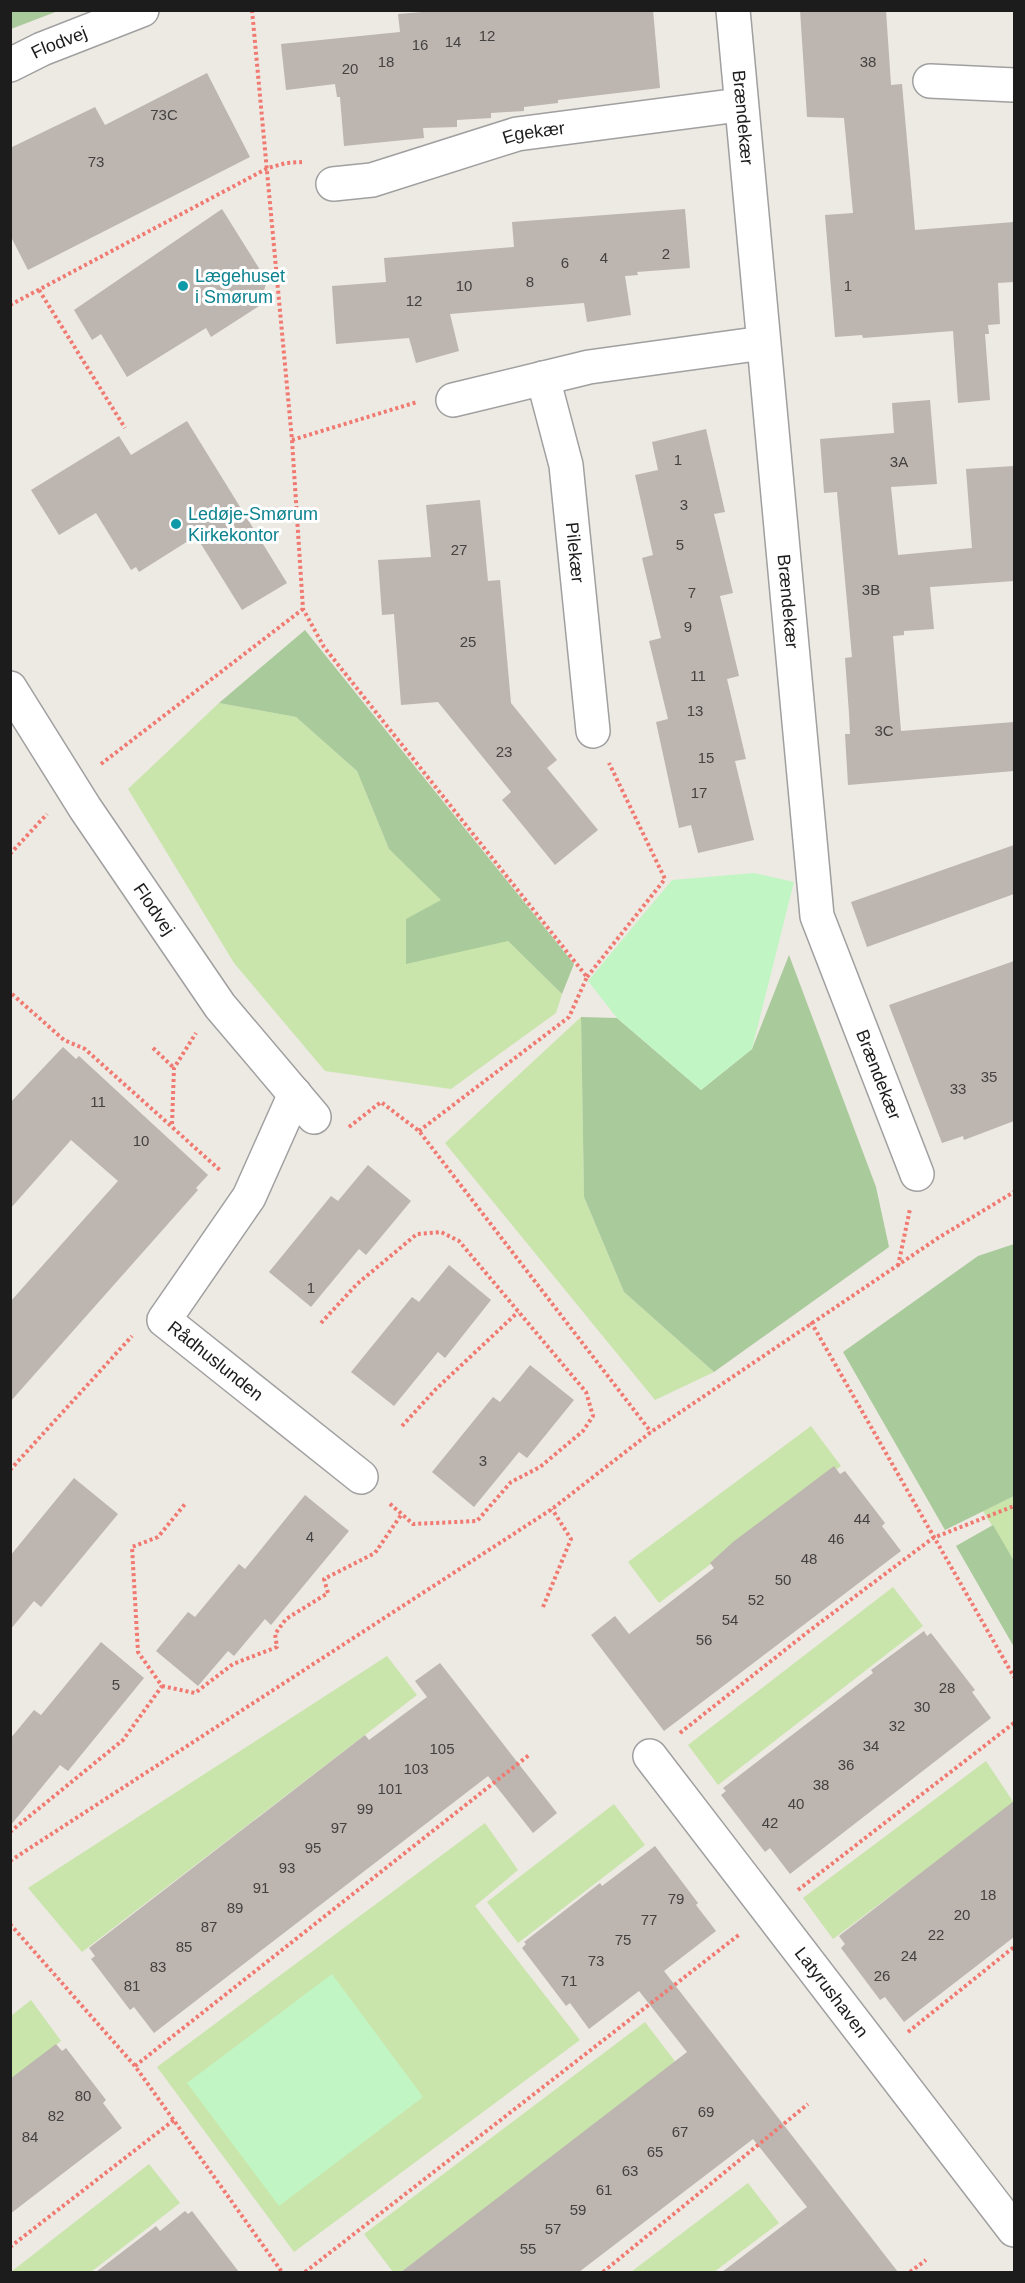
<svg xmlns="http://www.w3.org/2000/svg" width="1025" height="2283" font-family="Arial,sans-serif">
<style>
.grass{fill:#c9e5ab}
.forest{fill:#a9ca9a}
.park{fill:#c2f5c4}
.building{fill:#bdb5b0}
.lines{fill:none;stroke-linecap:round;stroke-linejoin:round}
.minor-casing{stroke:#a0a0a0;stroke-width:36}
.path{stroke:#f07a71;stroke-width:4;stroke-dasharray:3 3;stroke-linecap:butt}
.minor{stroke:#fff;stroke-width:33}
.culture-dot{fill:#0f9aa8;stroke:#fff;stroke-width:2}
.labels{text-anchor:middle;stroke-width:6;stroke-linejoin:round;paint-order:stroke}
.number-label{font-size:15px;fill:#444241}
.street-label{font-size:18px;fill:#1c1c1c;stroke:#fff}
.culture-label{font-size:18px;fill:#0d838f;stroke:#fff;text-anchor:start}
</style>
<rect width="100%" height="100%" fill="#ede9e3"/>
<g class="grass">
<path d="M 219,703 L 296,717 L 357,771 L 389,849 L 442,900 L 508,941 L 562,994 L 556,1013 L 451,1089 L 325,1071 L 234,963 L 128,789 Z"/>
<path d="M 581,1017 L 584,1197 L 624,1292 L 714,1372 L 655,1400 L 445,1143 Z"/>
<path d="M 811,1426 L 841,1466 L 659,1603 L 628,1562 Z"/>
<path d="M 1014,1496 L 1014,1561 L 983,1511 Z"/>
<path d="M 893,1587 L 923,1626 L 718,1785 L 688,1745 Z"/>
<path d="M 387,1656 L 417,1695 L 82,1952 L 28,1888 Z"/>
<path d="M 986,1761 L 1014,1803 L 833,1939 L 803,1898 Z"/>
<path d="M 614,1804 L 645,1845 L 518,1943 L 487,1902 Z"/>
<path d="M 485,1823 L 518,1870 L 475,1906 L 580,2040 L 294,2252 L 157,2067 Z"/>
<path d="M 31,2000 L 61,2041 L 11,2079 L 11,2016 Z"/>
<path d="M 645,2022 L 677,2064 L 401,2272 L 393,2272 L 364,2234 Z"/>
<path d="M 149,2164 L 180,2203 L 91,2272 L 11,2272 Z"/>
<path d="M 748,2183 L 779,2223 L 714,2272 L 631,2272 Z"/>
</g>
<g class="forest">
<path d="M 11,10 L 58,10 L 58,11 L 11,29 Z"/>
<path d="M 305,630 L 574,964 L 562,994 L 508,941 L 406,964 L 406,919 L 441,900 L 389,849 L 357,771 L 296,717 L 219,703 Z"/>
<path d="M 789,955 L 876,1187 L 889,1247 L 714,1372 L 624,1292 L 584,1197 L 581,1017 L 617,1018 L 701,1090 L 752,1049 Z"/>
<path d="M 1014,1244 L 1014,1496 L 945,1530 L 843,1352 L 978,1256 Z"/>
<path d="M 993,1525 L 1014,1561 L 1014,1647 L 956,1546 Z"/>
</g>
<g class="park">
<path d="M 754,873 L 794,882 L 752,1049 L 701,1090 L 617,1018 L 588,981 L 672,880 Z"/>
<path d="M 332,1974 L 423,2097 L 279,2206 L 187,2083 Z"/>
</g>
<g class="building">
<path d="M 446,10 L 653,10 L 660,88 L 558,100 L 558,103 L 524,107 L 524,111 L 491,113 L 491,118 L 457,120 L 457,127 L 423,128 L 424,138 L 344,146 L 340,97 L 337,97 L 335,84 L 286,90 L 281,44 L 400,32 L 398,14 Z"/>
<path d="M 800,10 L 886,10 L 891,85 L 902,84 L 915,230 L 1014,222 L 1014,282 L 998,283 L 1000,324 L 988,325 L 989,334 L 985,334 L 990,400 L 958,403 L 953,331 L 863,338 L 862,335 L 835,337 L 825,215 L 853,213 L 844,118 L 807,117 Z"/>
<path d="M 207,73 L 250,157 L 28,270 L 10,235 L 10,148 L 95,107 L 105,125 Z"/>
<path d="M 222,209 L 267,281 L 259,306 L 211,337 L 206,328 L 127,377 L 101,334 L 92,340 L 74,310 Z"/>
<path d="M 685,209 L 690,268 L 637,272 L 638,275 L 625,276 L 631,315 L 587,322 L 584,303 L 450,314 L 459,351 L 416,363 L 409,338 L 336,344 L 332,286 L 386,282 L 384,258 L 514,247 L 512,222 Z"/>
<path d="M 930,400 L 937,484 L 891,487 L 898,555 L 972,548 L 966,469 L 1014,466 L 1014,581 L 930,587 L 934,629 L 904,631 L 904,635 L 893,636 L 901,731 L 1014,722 L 1014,771 L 848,785 L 845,734 L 850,734 L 849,714 L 845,658 L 852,657 L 837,492 L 824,493 L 820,439 L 894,433 L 892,403 Z"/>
<path d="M 187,421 L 287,583 L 242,610 L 196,536 L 139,572 L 136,567 L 131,570 L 96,513 L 59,535 L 31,490 L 119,436 L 131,455 Z"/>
<path d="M 706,429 L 725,512 L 714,514 L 733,593 L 720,596 L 739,676 L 727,679 L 746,759 L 735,761 L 754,840 L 698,853 L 691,825 L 679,828 L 656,722 L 668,719 L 649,641 L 661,638 L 642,558 L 653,555 L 635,475 L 658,470 L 652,442 Z"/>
<path d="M 480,500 L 488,581 L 500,580 L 511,703 L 557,760 L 547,768 L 598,830 L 555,865 L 502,800 L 511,792 L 438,702 L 401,705 L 394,614 L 382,615 L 378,560 L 431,557 L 426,505 Z"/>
<path d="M 1014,845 L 1014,894 L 867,947 L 851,902 Z"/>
<path d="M 1014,961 L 1014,1121 L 964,1140 L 963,1136 L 942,1143 L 889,1005 Z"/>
<path d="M 63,1047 L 76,1059 L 79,1056 L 208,1175 L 196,1188 L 198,1190 L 10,1402 L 10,1302 L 118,1181 L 71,1140 L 10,1209 L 10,1103 Z"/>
<path d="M 368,1165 L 411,1201 L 366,1255 L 359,1249 L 311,1307 L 269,1272 L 331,1196 L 338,1201 Z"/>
<path d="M 449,1265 L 491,1300 L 445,1358 L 438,1352 L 394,1406 L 351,1372 L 412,1297 L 419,1302 Z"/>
<path d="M 530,1365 L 574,1400 L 527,1458 L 519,1452 L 474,1507 L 432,1472 L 493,1397 L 500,1402 Z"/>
<path d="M 834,1466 L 840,1474 L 845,1471 L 885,1523 L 882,1526 L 901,1551 L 664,1731 L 591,1635 L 615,1616 L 629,1634 L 714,1568 L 710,1563 L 733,1542 Z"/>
<path d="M 74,1478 L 118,1514 L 41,1607 L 34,1601 L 10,1630 L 10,1556 Z"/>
<path d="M 305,1495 L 349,1531 L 271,1625 L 265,1619 L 234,1656 L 228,1651 L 198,1686 L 156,1651 L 188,1612 L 195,1617 L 239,1564 L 245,1569 Z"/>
<path d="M 924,1631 L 927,1636 L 931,1633 L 975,1690 L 972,1692 L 991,1718 L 790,1874 L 770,1848 L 765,1852 L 721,1795 L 726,1791 L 723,1788 L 873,1673 L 871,1670 Z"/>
<path d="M 101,1642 L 144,1678 L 68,1771 L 60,1765 L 10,1826 L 10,1739 L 34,1710 L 41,1715 Z"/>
<path d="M 440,1663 L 557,1813 L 533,1833 L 488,1776 L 154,2033 L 134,2007 L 130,2010 L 91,1959 L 95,1956 L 89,1948 L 365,1735 L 369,1740 L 427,1697 L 415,1681 Z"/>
<path d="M 1014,1801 L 1014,1937 L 904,2022 L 885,1997 L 880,2000 L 841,1948 L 845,1944 L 839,1936 Z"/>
<path d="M 655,1846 L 698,1903 L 696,1905 L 716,1931 L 664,1971 L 898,2272 L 722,2272 L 807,2207 L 753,2139 L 579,2272 L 401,2272 L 687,2052 L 639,1991 L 589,2029 L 570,2003 L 566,2006 L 522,1948 L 526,1944 L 524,1942 L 600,1883 L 602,1886 Z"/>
<path d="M 56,2044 L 62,2051 L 66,2048 L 106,2100 L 103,2103 L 122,2128 L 10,2214 L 10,2079 Z"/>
<path d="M 185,2211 L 188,2214 L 192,2211 L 239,2272 L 96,2272 L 156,2226 L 160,2231 Z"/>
</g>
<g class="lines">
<g class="minor-casing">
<g id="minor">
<path id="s1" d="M 733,10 L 817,916 L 917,1174"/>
<path id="s2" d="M 10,65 L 42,49 L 142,10"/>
<path d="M 930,81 L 1014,85"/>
<path id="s3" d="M 333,184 L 372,180 L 517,134 L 739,105"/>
<path id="s4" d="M 543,378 L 566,465 L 593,731"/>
<path d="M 453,400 L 589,367 L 763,343"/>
<path id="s5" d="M 10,688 L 85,808 L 220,1006 L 314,1117"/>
<path id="s6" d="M 295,1094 L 249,1197 L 164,1320 L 361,1477"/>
<path id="s7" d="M 650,1756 L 1014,2230"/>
</g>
</g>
<g class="path">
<path d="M 252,10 L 292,440 L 303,609 L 324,647 L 587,977 L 569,1017 L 419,1131"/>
<path d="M 39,290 L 125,428"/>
<path d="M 10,305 L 268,168 L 286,163 L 302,162"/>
<path d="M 292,440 L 417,402"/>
<path d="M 101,764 L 303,609"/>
<path d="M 10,854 L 47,814"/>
<path d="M 587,977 L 665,879 L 609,763"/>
<path d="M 12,994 L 64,1040 L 85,1049 L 221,1171"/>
<path d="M 153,1048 L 174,1068"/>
<path d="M 172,1124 L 174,1068 L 196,1033"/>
<path d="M 349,1127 L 381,1102 L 419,1131 L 651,1432"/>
<path d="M 898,1266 L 910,1209"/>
<path d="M 811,1322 L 1014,1677"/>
<path d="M 321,1323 L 357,1284 L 417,1234 L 441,1232 L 459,1241 L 586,1392 L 593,1416 L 583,1431 L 540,1467 L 511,1482 L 477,1521 L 413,1524 L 388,1502"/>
<path d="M 402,1426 L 436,1389 L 518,1312"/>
<path d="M 10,1470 L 132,1336"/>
<path d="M 543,1607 L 571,1539 L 552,1509"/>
<path d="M 162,1686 L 195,1693 L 233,1664 L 277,1647 L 275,1634 L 286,1619 L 328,1593 L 324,1579 L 375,1553 L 401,1515"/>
<path d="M 680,1733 L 809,1631 L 933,1538 L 1014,1506"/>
<path d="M 10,1832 L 123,1740 L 162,1686 L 138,1652 L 132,1547 L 158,1537 L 185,1504"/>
<path d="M 10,1861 L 552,1509 L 651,1432 L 938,1238 L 1014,1192"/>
<path d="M 798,1890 L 1014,1723"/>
<path d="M 10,1924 L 135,2066 L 282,2272"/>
<path d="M 908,2032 L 1014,1947"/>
<path d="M 135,2066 L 529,1755"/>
<path d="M 10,2247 L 174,2120"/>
<path d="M 305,2272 L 740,1934"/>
<path d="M 603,2272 L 808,2104"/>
<path d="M 910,2272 L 926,2260"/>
</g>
<use href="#minor" class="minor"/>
</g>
<g class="culture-dot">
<circle cx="183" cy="286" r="6"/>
<circle cx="176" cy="524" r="6"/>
</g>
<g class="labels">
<g class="number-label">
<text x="487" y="41">12</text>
<text x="453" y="47">14</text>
<text x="420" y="50">16</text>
<text x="386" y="67">18</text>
<text x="868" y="67">38</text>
<text x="350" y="74">20</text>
<text x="164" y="120">73C</text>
<text x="96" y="167">73</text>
<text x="666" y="259">2</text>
<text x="604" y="263">4</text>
<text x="565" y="268">6</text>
<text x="530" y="287">8</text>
<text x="464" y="291">10</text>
<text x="848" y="291">1</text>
<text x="414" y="306">12</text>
<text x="678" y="465">1</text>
<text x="899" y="467">3A</text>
<text x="684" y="510">3</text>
<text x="680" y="550">5</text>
<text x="459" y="555">27</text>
<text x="871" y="595">3B</text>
<text x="692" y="598">7</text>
<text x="688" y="632">9</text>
<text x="468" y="647">25</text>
<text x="698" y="681">11</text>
<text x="695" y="716">13</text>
<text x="884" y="736">3C</text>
<text x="504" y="757">23</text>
<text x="706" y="763">15</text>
<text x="699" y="798">17</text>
<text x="989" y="1082">35</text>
<text x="958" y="1094">33</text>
<text x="98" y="1107">11</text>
<text x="141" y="1146">10</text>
<text x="311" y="1293">1</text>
<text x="483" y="1466">3</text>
<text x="862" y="1524">44</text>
<text x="310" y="1542">4</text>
<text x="836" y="1544">46</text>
<text x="809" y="1564">48</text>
<text x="783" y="1585">50</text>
<text x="756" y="1605">52</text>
<text x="730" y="1625">54</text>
<text x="704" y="1645">56</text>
<text x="116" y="1690">5</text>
<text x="947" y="1693">28</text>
<text x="922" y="1712">30</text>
<text x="897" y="1731">32</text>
<text x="871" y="1751">34</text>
<text x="442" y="1754">105</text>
<text x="846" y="1770">36</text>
<text x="416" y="1774">103</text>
<text x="821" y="1790">38</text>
<text x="390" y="1794">101</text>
<text x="796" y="1809">40</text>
<text x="365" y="1814">99</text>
<text x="770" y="1828">42</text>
<text x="339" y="1833">97</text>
<text x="313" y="1853">95</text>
<text x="287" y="1873">93</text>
<text x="261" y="1893">91</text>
<text x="988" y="1900">18</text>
<text x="676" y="1904">79</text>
<text x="235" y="1913">89</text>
<text x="962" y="1920">20</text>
<text x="649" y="1925">77</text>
<text x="209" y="1932">87</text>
<text x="936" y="1940">22</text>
<text x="623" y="1945">75</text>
<text x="184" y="1952">85</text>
<text x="909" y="1961">24</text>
<text x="596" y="1966">73</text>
<text x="158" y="1972">83</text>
<text x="882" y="1981">26</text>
<text x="569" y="1986">71</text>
<text x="132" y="1991">81</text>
<text x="83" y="2101">80</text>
<text x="706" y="2117">69</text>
<text x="56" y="2121">82</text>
<text x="680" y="2137">67</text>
<text x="30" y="2142">84</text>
<text x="655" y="2157">65</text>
<text x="630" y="2176">63</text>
<text x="604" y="2195">61</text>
<text x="578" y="2215">59</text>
<text x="553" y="2234">57</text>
<text x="528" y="2254">55</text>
</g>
<g class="street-label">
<text dy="6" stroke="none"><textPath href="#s2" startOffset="54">Flodvej</textPath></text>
<text dy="6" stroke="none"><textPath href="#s1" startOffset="108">Brændekær</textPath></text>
<text dy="6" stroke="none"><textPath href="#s3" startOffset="208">Egekær</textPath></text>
<text dy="6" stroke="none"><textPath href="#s4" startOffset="178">Pilekær</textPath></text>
<text dy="6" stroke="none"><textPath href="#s1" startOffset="594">Brændekær</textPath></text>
<text dy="6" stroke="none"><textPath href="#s5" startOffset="264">Flodvej</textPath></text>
<text dy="6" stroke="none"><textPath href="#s1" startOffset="1080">Brændekær</textPath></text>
<text dy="6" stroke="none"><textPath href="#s6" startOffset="328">Rådhuslunden</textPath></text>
<text dy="6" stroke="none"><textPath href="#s7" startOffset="298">Latyrushaven</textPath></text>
</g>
<g class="culture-label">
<text x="195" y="282">Lægehuset<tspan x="195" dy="21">i Smørum</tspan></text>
<text x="188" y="520">Ledøje-Smørum<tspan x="188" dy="21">Kirkekontor</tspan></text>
</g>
</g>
<rect width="1025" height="2283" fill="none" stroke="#1c1c1c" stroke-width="24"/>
</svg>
